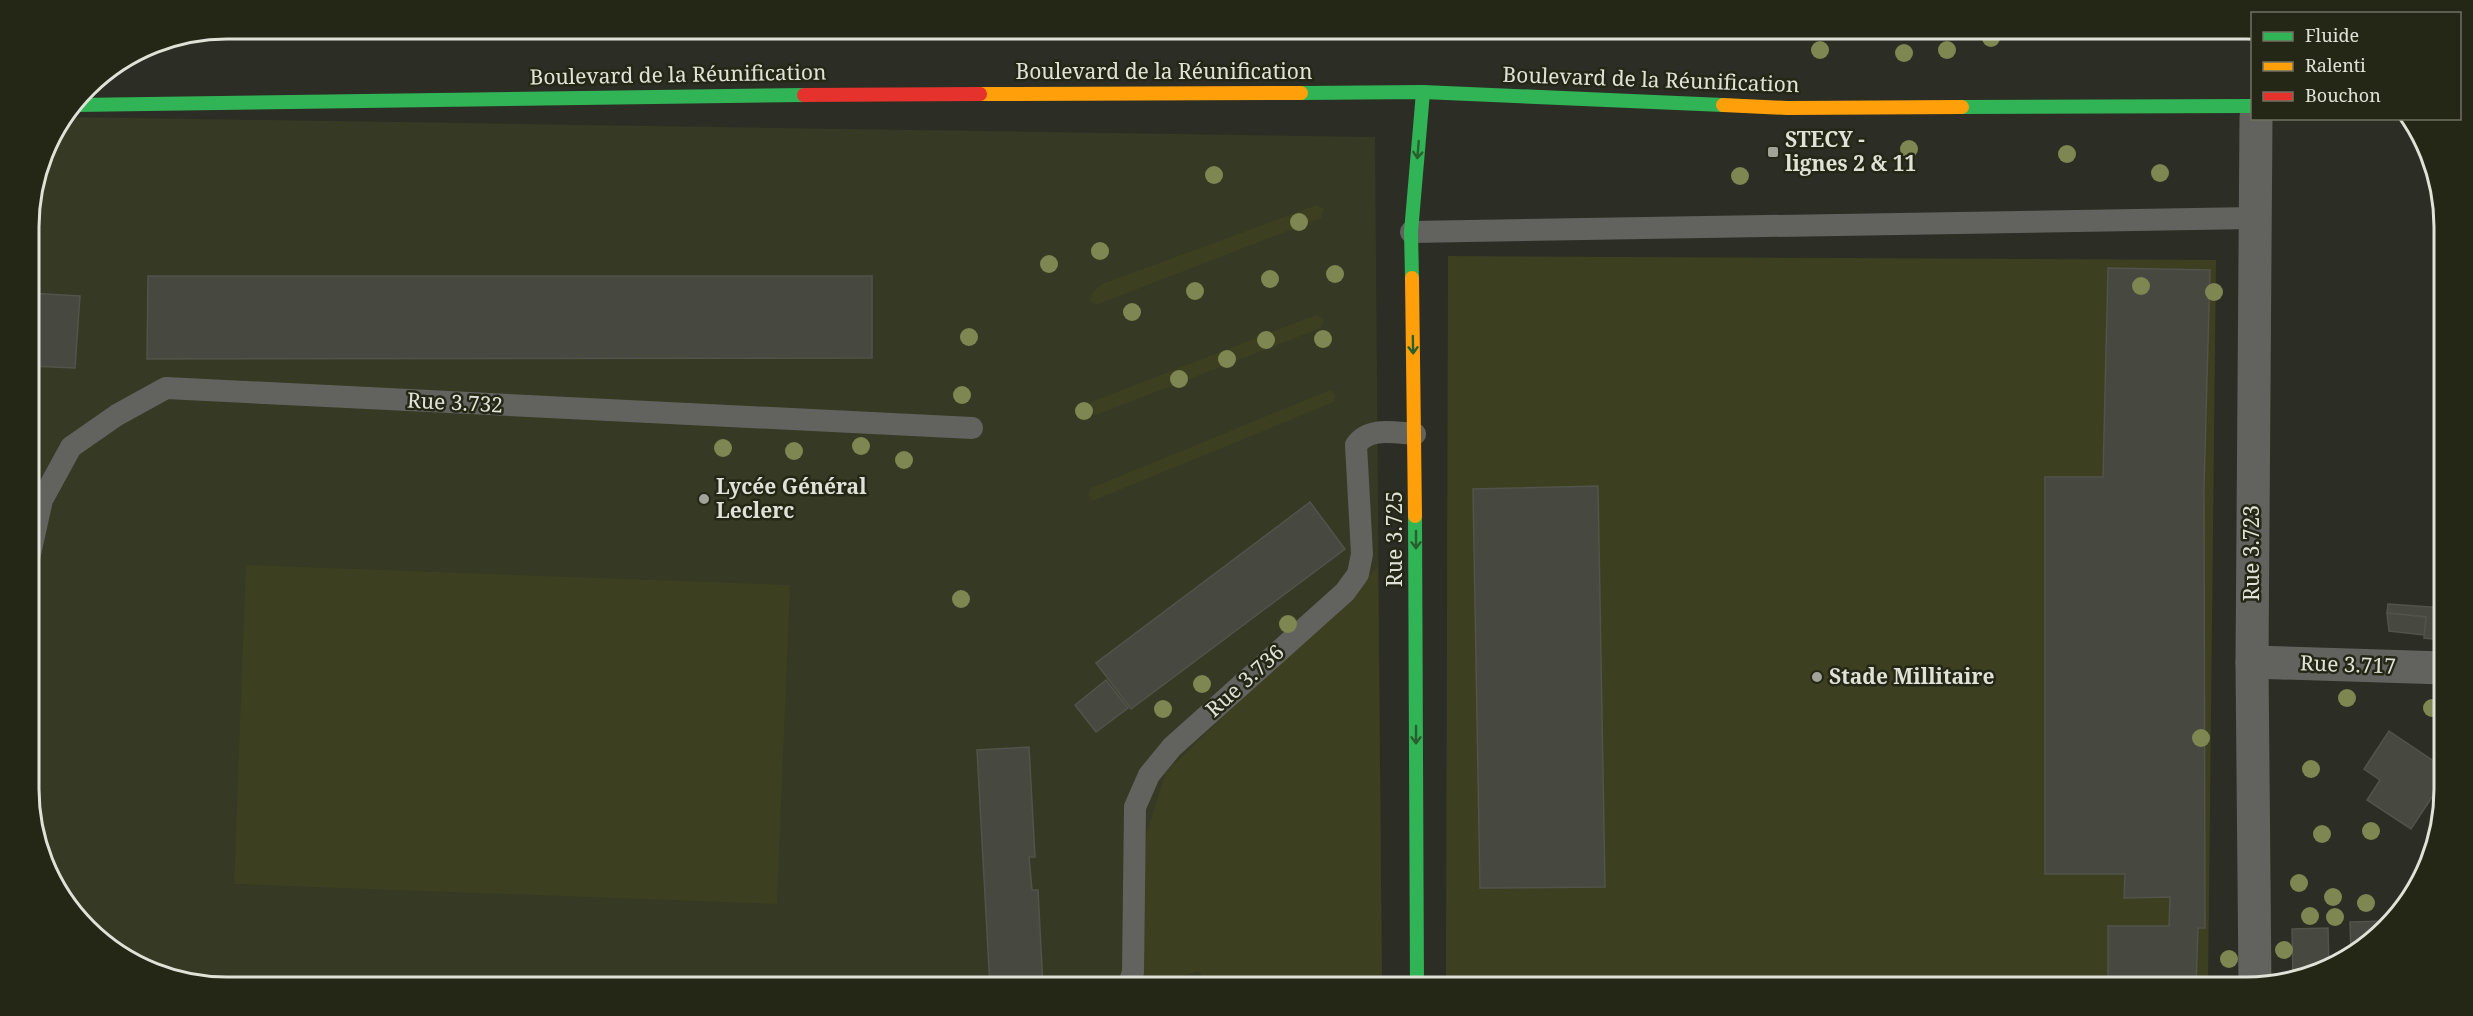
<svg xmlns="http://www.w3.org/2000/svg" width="2473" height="1016" font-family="'Noto Serif',serif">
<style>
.built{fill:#363923}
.green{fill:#3c4021}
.building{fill:#474840;stroke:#52534a;stroke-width:1.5}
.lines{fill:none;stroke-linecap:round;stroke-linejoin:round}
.lane{stroke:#62635e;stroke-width:22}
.street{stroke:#62635e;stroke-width:33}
.fast{stroke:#30b455;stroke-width:14}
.slow{stroke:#ff9f0a;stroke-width:14}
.jam{stroke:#e5322d;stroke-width:14}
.tree{fill:#7e8651}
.oneway{stroke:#295f2f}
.poi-dot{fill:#a1a398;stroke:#252716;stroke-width:2}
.labels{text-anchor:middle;stroke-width:5;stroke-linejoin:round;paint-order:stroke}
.street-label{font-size:21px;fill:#e0e2d7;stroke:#252716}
.poi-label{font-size:21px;font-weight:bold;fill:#e0e2d7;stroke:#252716;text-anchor:start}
.rim{fill:none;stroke:#e0e2d7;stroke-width:3}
</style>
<rect width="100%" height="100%" fill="#2c2d24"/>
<path class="built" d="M 66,117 L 1375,137 L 1382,987 L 227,987 L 151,973 L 70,910 L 30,816 L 29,213 L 49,139 Z"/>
<g class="green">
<path d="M 1317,205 L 1324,209 L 1321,218 L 1096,305 L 1090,300 L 1092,293 L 1102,284 Z"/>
<path d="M 1448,256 L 2216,260 L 2208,987 L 1446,987 Z"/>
<path d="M 1316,315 L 1324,319 L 1321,328 L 1096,415 L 1090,410 L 1091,402 Z"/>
<path d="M 1330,390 L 1336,395 L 1334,402 L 1095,500 L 1092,500 L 1088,495 L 1091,488 Z"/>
<path d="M 246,565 L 790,585 L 777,904 L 234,884 Z"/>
<path d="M 1378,567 L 1382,987 L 1211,987 L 1198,971 L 1149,987 L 1141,987 L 1136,867 L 1166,772 Z"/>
</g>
<g class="building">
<path d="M 2108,268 L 2210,270 L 2204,488 L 2205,928 L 2198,928 L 2196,987 L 2108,987 L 2108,926 L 2169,926 L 2170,897 L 2124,898 L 2125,874 L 2045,874 L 2045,477 L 2103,477 Z"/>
<path d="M 148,276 L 872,276 L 872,358 L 147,359 Z"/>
<path d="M 29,293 L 80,296 L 75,368 L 29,366 Z"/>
<path d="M 2440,387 L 2443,387 L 2444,469 L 2441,390 Z"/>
<path d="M 1598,486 L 1605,887 L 1480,888 L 1473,489 Z"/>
<path d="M 1310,502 L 1345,549 L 1131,709 L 1096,663 Z"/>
<path d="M 2388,604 L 2444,608 L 2444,640 L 2424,638 L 2426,617 L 2387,613 Z"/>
<path d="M 2387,613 L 2426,617 L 2424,635 L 2389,631 Z"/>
<path d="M 1106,680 L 1128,708 L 1096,732 L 1075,705 Z"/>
<path d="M 2389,731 L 2444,768 L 2444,779 L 2411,829 L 2367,800 L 2380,780 L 2364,769 Z"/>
<path d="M 1029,747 L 1035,857 L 1029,857 L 1032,890 L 1038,890 L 1043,987 L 990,987 L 977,750 Z"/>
<path d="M 2386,921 L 2367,947 L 2351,955 L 2350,922 Z"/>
<path d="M 2328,928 L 2329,967 L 2310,977 L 2293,980 L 2292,929 Z"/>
</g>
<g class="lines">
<g class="lane">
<path d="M 1411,232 L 2253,218"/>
<path d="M 30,554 L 42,500 L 71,447 L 117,415 L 166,388 L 972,428"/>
<path d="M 1128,987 L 1133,972 L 1135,807 L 1149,775 L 1172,747 L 1345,592 L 1358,574 L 1362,554 L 1356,445 C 1369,426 1395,433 1415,434"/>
</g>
<g class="street">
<path d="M 2252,662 L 2444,668"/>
<path d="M 2255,987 L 2252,662 L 2256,118"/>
</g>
<g class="fast">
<path d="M 1301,93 L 1423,92 L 1723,105"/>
<path d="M 75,105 L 804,95"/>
<path d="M 1962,107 L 2252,106"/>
<path d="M 1412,278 L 1411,232 L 1423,92"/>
<path d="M 1415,516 L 1417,987"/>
</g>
<g class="slow">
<path d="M 980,94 L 1301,93"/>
<path d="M 1723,105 L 1787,108 L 1962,107"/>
<path d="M 1412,278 L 1415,516"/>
</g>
<path class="jam" d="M 804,95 L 980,94"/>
</g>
<g class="tree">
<circle cx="1991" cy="38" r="9"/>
<circle cx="1820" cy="50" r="9"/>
<circle cx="1947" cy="50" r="9"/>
<circle cx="1904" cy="53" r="9"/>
<circle cx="1909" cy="149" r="9"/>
<circle cx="2067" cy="154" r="9"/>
<circle cx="2160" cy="173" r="9"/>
<circle cx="1214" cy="175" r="9"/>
<circle cx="1740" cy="176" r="9"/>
<circle cx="1299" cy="222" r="9"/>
<circle cx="1100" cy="251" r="9"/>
<circle cx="1049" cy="264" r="9"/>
<circle cx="1335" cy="274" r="9"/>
<circle cx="1270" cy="279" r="9"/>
<circle cx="2141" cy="286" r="9"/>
<circle cx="1195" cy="291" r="9"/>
<circle cx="2214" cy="292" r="9"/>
<circle cx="1132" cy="312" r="9"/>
<circle cx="969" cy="337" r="9"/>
<circle cx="1323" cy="339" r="9"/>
<circle cx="1266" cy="340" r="9"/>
<circle cx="1227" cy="359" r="9"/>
<circle cx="1179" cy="379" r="9"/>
<circle cx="962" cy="395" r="9"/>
<circle cx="1084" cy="411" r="9"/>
<circle cx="861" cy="446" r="9"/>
<circle cx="723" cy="448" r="9"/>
<circle cx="794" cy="451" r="9"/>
<circle cx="904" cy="460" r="9"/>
<circle cx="961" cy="599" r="9"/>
<circle cx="1288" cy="624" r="9"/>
<circle cx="1202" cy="684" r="9"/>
<circle cx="2347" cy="698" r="9"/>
<circle cx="2432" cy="708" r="9"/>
<circle cx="1163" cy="709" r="9"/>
<circle cx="2201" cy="738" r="9"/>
<circle cx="2311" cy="769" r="9"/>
<circle cx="2371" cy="831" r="9"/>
<circle cx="2322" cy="834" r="9"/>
<circle cx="2299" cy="883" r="9"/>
<circle cx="2333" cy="897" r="9"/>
<circle cx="2366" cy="903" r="9"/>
<circle cx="2310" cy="916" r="9"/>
<circle cx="2335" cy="917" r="9"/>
<circle cx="2284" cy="950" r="9"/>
<circle cx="2229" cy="959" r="9"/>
</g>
<defs><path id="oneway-shaft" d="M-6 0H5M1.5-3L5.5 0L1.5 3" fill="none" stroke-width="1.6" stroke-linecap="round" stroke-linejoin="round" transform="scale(1.5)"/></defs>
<g class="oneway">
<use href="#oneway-shaft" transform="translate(1418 150) rotate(95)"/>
<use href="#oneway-shaft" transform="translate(1413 345) rotate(89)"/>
<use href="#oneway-shaft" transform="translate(1416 540) rotate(90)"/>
<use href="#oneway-shaft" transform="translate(1416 735) rotate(90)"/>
</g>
<g class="poi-dot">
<rect x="1767" y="146" width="12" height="12" rx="3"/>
<circle cx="704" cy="499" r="6"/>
<circle cx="1817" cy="677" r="6"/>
</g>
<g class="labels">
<g class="street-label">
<text x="1164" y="79">Boulevard de la Réunification</text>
<text transform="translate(678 75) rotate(-1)" y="7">Boulevard de la Réunification</text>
<text transform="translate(1651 80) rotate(2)" y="7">Boulevard de la Réunification</text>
<text transform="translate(455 403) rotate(3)" y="7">Rue 3.732</text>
<text transform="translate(1395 539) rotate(-90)" y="7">Rue 3.725</text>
<text transform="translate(2252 553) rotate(-90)" y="7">Rue 3.723</text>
<text transform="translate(2348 665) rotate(2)" y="7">Rue 3.717</text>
<text transform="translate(1245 681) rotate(-42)" y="7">Rue 3.736</text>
</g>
<g class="poi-label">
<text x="1785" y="147">STECY -<tspan x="1785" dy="24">lignes 2 &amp; 11</tspan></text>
<text x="716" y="494">Lycée Général<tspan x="716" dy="24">Leclerc</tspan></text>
<text x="1829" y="684">Stade Millitaire</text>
</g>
</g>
<path d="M0 0H2473V1016H0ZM227 39H2246A188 188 0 0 1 2434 227V789A188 188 0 0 1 2246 977H227A188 188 0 0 1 39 789V227A188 188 0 0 1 227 39Z" fill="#252716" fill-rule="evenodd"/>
<path class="rim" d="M227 39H2246A188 188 0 0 1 2434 227V789A188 188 0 0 1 2246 977H227A188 188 0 0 1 39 789V227A188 188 0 0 1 227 39Z"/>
<rect x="2251" y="12" width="210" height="108" fill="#252716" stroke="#707263" stroke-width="1.5"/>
<rect x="2263" y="32" width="30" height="9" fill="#30b455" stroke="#707263" stroke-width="1.5"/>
<text x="2305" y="42" font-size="18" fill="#e0e2d7">Fluide</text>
<rect x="2263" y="62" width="30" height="9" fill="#ff9f0a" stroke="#707263" stroke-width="1.5"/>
<text x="2305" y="72" font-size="18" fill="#e0e2d7">Ralenti</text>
<rect x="2263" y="92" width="30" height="9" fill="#e5322d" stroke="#707263" stroke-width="1.5"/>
<text x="2305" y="102" font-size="18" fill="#e0e2d7">Bouchon</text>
</svg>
